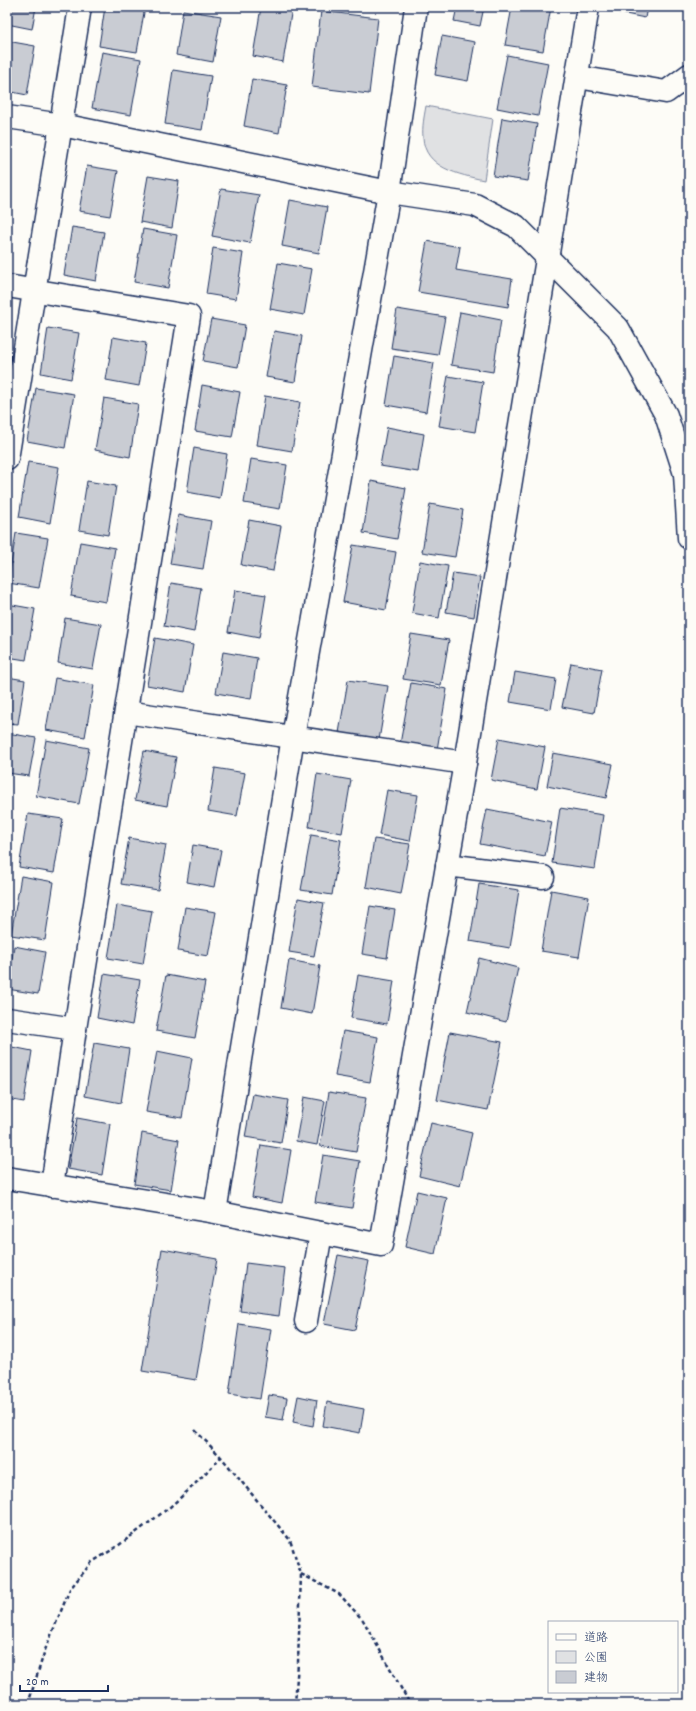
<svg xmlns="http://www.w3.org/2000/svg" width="696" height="1711" font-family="Dekko,'Klee One',sans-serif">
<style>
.green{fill:#e0e1e3;stroke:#7e88a0}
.building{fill:#c9ccd3;stroke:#1b2f5e}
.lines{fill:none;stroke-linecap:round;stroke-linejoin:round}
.street-casing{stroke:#1b2f5e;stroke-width:25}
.secondary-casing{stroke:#1b2f5e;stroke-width:25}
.path{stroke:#1b2f5e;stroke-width:2.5;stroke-dasharray:4 3;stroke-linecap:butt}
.street{stroke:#fdfcf7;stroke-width:22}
.secondary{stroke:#fdfcf7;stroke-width:22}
</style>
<rect width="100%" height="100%" fill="#fdfcf7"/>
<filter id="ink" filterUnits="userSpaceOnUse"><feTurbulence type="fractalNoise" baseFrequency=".025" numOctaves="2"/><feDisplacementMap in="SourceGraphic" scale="8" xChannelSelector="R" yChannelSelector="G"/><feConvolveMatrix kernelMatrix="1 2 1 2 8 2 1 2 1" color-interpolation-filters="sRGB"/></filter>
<g filter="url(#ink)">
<path class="green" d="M 426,106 L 493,119 L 484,180 C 460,175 424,168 423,137 C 422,127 424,117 426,106 Z"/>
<g class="building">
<path d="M 7,7 L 36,7 L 32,29 L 7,24 Z"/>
<path d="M 105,7 L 145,7 L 137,52 L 99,46 Z"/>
<path d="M 261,7 L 292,8 L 283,62 L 253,56 Z"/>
<path d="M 457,7 L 484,7 L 480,26 L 454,21 Z"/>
<path d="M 512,7 L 551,7 L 543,51 L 505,45 Z"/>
<path d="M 606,7 L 647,7 L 645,18 L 606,10 Z"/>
<path d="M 183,10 L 221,16 L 213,62 L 176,55 Z"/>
<path d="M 321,11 L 378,18 L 369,94 L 312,87 Z"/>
<path d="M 442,36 L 475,42 L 468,81 L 435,75 Z"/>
<path d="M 7,41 L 35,46 L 27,95 L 7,91 Z"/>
<path d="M 102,52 L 141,59 L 131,115 L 92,108 Z"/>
<path d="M 507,55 L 548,63 L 538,116 L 497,108 Z"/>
<path d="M 173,70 L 211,76 L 202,130 L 165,124 Z"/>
<path d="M 252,79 L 287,85 L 279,133 L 244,126 Z"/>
<path d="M 502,118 L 537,124 L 528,181 L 493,176 Z"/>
<path d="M 7,153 L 10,154 L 7,171 Z"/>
<path d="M 87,166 L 118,171 L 110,216 L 79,211 Z"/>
<path d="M 148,176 L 179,181 L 172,228 L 140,222 Z"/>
<path d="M 221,189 L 259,195 L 250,243 L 212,236 Z"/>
<path d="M 290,200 L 327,207 L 319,253 L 282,246 Z"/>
<path d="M 72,227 L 104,232 L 96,281 L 64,275 Z"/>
<path d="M 143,229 L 177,235 L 168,288 L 134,282 Z"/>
<path d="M 427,241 L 460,247 L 456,270 L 512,279 L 508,307 L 418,292 Z"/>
<path d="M 213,248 L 243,253 L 236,299 L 206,294 Z"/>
<path d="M 278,263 L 312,269 L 304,315 L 270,309 Z"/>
<path d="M 397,309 L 445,317 L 438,355 L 391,348 Z"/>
<path d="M 460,312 L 501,320 L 493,372 L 451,365 Z"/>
<path d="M 211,319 L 245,325 L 238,367 L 203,361 Z"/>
<path d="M 48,328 L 79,333 L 71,379 L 41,373 Z"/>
<path d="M 274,331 L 302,336 L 295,382 L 266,377 Z"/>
<path d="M 113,337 L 146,343 L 139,386 L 106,380 Z"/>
<path d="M 394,356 L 434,363 L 426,412 L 386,405 Z"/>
<path d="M 448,376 L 483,382 L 475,432 L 439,426 Z"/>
<path d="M 202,385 L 240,392 L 232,437 L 195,431 Z"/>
<path d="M 36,388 L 74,394 L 65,448 L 27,441 Z"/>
<path d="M 265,396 L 300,402 L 292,451 L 257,445 Z"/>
<path d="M 104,398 L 138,404 L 130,457 L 95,450 Z"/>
<path d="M 387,427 L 424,434 L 418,472 L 380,466 Z"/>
<path d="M 194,448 L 227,454 L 220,498 L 187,492 Z"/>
<path d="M 251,459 L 287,465 L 280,509 L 244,503 Z"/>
<path d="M 28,462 L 59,467 L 50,523 L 19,517 Z"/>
<path d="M 87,481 L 116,486 L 108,535 L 79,530 Z"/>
<path d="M 371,481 L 406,488 L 397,539 L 363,533 Z"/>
<path d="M 430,504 L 463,510 L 455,557 L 422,552 Z"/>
<path d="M 178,515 L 211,521 L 203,569 L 170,564 Z"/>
<path d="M 249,520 L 281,526 L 273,571 L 241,565 Z"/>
<path d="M 16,533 L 48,538 L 39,588 L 8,583 Z"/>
<path d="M 80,542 L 115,548 L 106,602 L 71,596 Z"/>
<path d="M 353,545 L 396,552 L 386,610 L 343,602 Z"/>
<path d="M 420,561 L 448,566 L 439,618 L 412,613 Z"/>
<path d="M 453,573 L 480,577 L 474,617 L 446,612 Z"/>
<path d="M 171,583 L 201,588 L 194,632 L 164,626 Z"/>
<path d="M 235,590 L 266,595 L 259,638 L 228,632 Z"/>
<path d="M 7,604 L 35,609 L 26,660 L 7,657 Z"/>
<path d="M 65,618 L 101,624 L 93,669 L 58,663 Z"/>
<path d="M 411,634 L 449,640 L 441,685 L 403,679 Z"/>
<path d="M 155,638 L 193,645 L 185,692 L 147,685 Z"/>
<path d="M 223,652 L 257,658 L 251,699 L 216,693 Z"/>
<path d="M 571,663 L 602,669 L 594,713 L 562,707 Z"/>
<path d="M 515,672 L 556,679 L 551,709 L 510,702 Z"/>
<path d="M 7,677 L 25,680 L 18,724 L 7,723 Z"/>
<path d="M 55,678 L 94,685 L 85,737 L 46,730 Z"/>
<path d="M 348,680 L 388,686 L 379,740 L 339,733 Z"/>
<path d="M 411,683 L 447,689 L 437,750 L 400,744 Z"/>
<path d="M 7,733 L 36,738 L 29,776 L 7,773 Z"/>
<path d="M 499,738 L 545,747 L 537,789 L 491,780 Z"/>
<path d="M 46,740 L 89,748 L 79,804 L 36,796 Z"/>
<path d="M 144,751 L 176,757 L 167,806 L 135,800 Z"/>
<path d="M 553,753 L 613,764 L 606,798 L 547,786 Z"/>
<path d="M 215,768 L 245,773 L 237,816 L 208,811 Z"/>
<path d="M 317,774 L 351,780 L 342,833 L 309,827 Z"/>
<path d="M 387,790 L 418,795 L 410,841 L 379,835 Z"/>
<path d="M 560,808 L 603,815 L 595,869 L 552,863 Z"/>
<path d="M 487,809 L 552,822 L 545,856 L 480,844 Z"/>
<path d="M 28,814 L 63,819 L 54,873 L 19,867 Z"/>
<path d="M 311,835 L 341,840 L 332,895 L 301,890 Z"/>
<path d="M 129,838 L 166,845 L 158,890 L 121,884 Z"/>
<path d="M 374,839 L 410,844 L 401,894 L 366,887 Z"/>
<path d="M 193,845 L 221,850 L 214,887 L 187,882 Z"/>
<path d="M 21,876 L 54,882 L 45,940 L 11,935 Z"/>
<path d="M 479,884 L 519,890 L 510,948 L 470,941 Z"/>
<path d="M 551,890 L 589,897 L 579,957 L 541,951 Z"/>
<path d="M 298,898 L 324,903 L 314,956 L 289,952 Z"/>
<path d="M 117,905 L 152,911 L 143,964 L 108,958 Z"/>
<path d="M 370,906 L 395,910 L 387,958 L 362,954 Z"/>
<path d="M 185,907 L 216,912 L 208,956 L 178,951 Z"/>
<path d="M 14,946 L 45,952 L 38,994 L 7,989 Z"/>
<path d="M 479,958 L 518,968 L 506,1022 L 467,1012 Z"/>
<path d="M 289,960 L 320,966 L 312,1014 L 281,1008 Z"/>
<path d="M 104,974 L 140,980 L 132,1025 L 97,1018 Z"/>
<path d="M 166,975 L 205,982 L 195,1038 L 156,1031 Z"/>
<path d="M 358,975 L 394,981 L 387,1024 L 351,1018 Z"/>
<path d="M 343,1031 L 378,1037 L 370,1082 L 335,1076 Z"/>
<path d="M 450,1032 L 502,1042 L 488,1110 L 437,1100 Z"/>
<path d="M 94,1043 L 129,1049 L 121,1103 L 85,1096 Z"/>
<path d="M 7,1046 L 32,1051 L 24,1102 L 7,1099 Z"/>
<path d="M 157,1051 L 192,1058 L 182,1118 L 146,1112 Z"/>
<path d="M 329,1092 L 366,1098 L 356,1152 L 320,1146 Z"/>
<path d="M 253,1094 L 288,1100 L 281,1143 L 245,1137 Z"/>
<path d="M 304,1097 L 325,1101 L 317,1145 L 296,1141 Z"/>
<path d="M 77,1118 L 110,1124 L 102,1175 L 68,1169 Z"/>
<path d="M 431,1123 L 472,1133 L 460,1186 L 419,1176 Z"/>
<path d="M 142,1133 L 179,1140 L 171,1190 L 134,1184 Z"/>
<path d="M 261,1145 L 291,1150 L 282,1203 L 252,1197 Z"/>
<path d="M 323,1155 L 360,1161 L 352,1208 L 315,1202 Z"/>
<path d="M 417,1191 L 447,1198 L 435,1254 L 405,1247 Z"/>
<path d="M 162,1249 L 217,1259 L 196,1380 L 142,1371 Z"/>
<path d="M 338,1255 L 369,1261 L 355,1330 L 324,1324 Z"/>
<path d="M 246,1263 L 285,1268 L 279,1316 L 240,1311 Z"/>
<path d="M 239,1324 L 271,1329 L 260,1399 L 229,1394 Z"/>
<path d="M 269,1395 L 287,1398 L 283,1420 L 265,1417 Z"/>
<path d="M 298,1396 L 317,1400 L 313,1426 L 293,1422 Z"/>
<path d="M 327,1402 L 364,1409 L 360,1433 L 323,1426 Z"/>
</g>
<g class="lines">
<g class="street-casing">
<g id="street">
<path d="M 578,77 L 666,92 L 689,75"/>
<path d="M 7,286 L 189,316 L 75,1029 L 52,1186"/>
<path d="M 7,459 L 80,7"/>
<path d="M 126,712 L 465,763"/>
<path d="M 447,865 L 543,877"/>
<path d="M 7,1019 L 75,1029"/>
<path d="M 7,1178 L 215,1212 L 381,1245 L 465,763 L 588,7"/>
<path d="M 215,1212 L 293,737 L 389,192"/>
<path d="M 306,1321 L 321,1233"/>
</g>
</g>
<g class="secondary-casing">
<g id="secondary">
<path d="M 7,117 L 62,125 L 389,192 L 475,205 L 516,226 L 618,328 L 666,415 L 685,474 L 689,538"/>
<path d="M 389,192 L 416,7"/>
</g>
</g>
<g class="path">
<path d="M 195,1430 L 221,1457 L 290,1540 L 301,1574 L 298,1663 L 295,1704"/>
<path d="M 301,1574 L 339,1594 L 363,1620 L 410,1704"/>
<path d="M 28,1704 L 45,1650 L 70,1589 L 92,1562 L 115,1548 L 170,1507 L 191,1488 L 221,1457"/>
</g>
<use href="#street" class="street"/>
<use href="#secondary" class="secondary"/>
</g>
</g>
<rect width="696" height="1711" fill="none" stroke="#fdfcf7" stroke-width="24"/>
<rect x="12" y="12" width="672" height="1687" fill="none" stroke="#1b2f5e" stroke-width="1.5" filter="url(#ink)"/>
<rect x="548" y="1621" width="130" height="72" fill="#fdfcf7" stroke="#a3aaba"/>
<rect x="556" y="1634" width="20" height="6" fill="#fdfcf7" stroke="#a3aaba"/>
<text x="584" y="1641" font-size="12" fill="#1b2f5e">道路</text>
<rect x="556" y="1651" width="20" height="12" fill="#e0e1e3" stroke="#a3aaba"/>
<text x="584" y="1661" font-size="12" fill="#1b2f5e">公園</text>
<rect x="556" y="1671" width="20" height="12" fill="#c9ccd3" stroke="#a3aaba"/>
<text x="584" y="1681" font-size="12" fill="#1b2f5e">建物</text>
<path d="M20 1685v6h88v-6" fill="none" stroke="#1b2f5e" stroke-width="2"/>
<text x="26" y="1685" font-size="12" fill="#1b2f5e" stroke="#fdfcf7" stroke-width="3" paint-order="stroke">20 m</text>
</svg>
